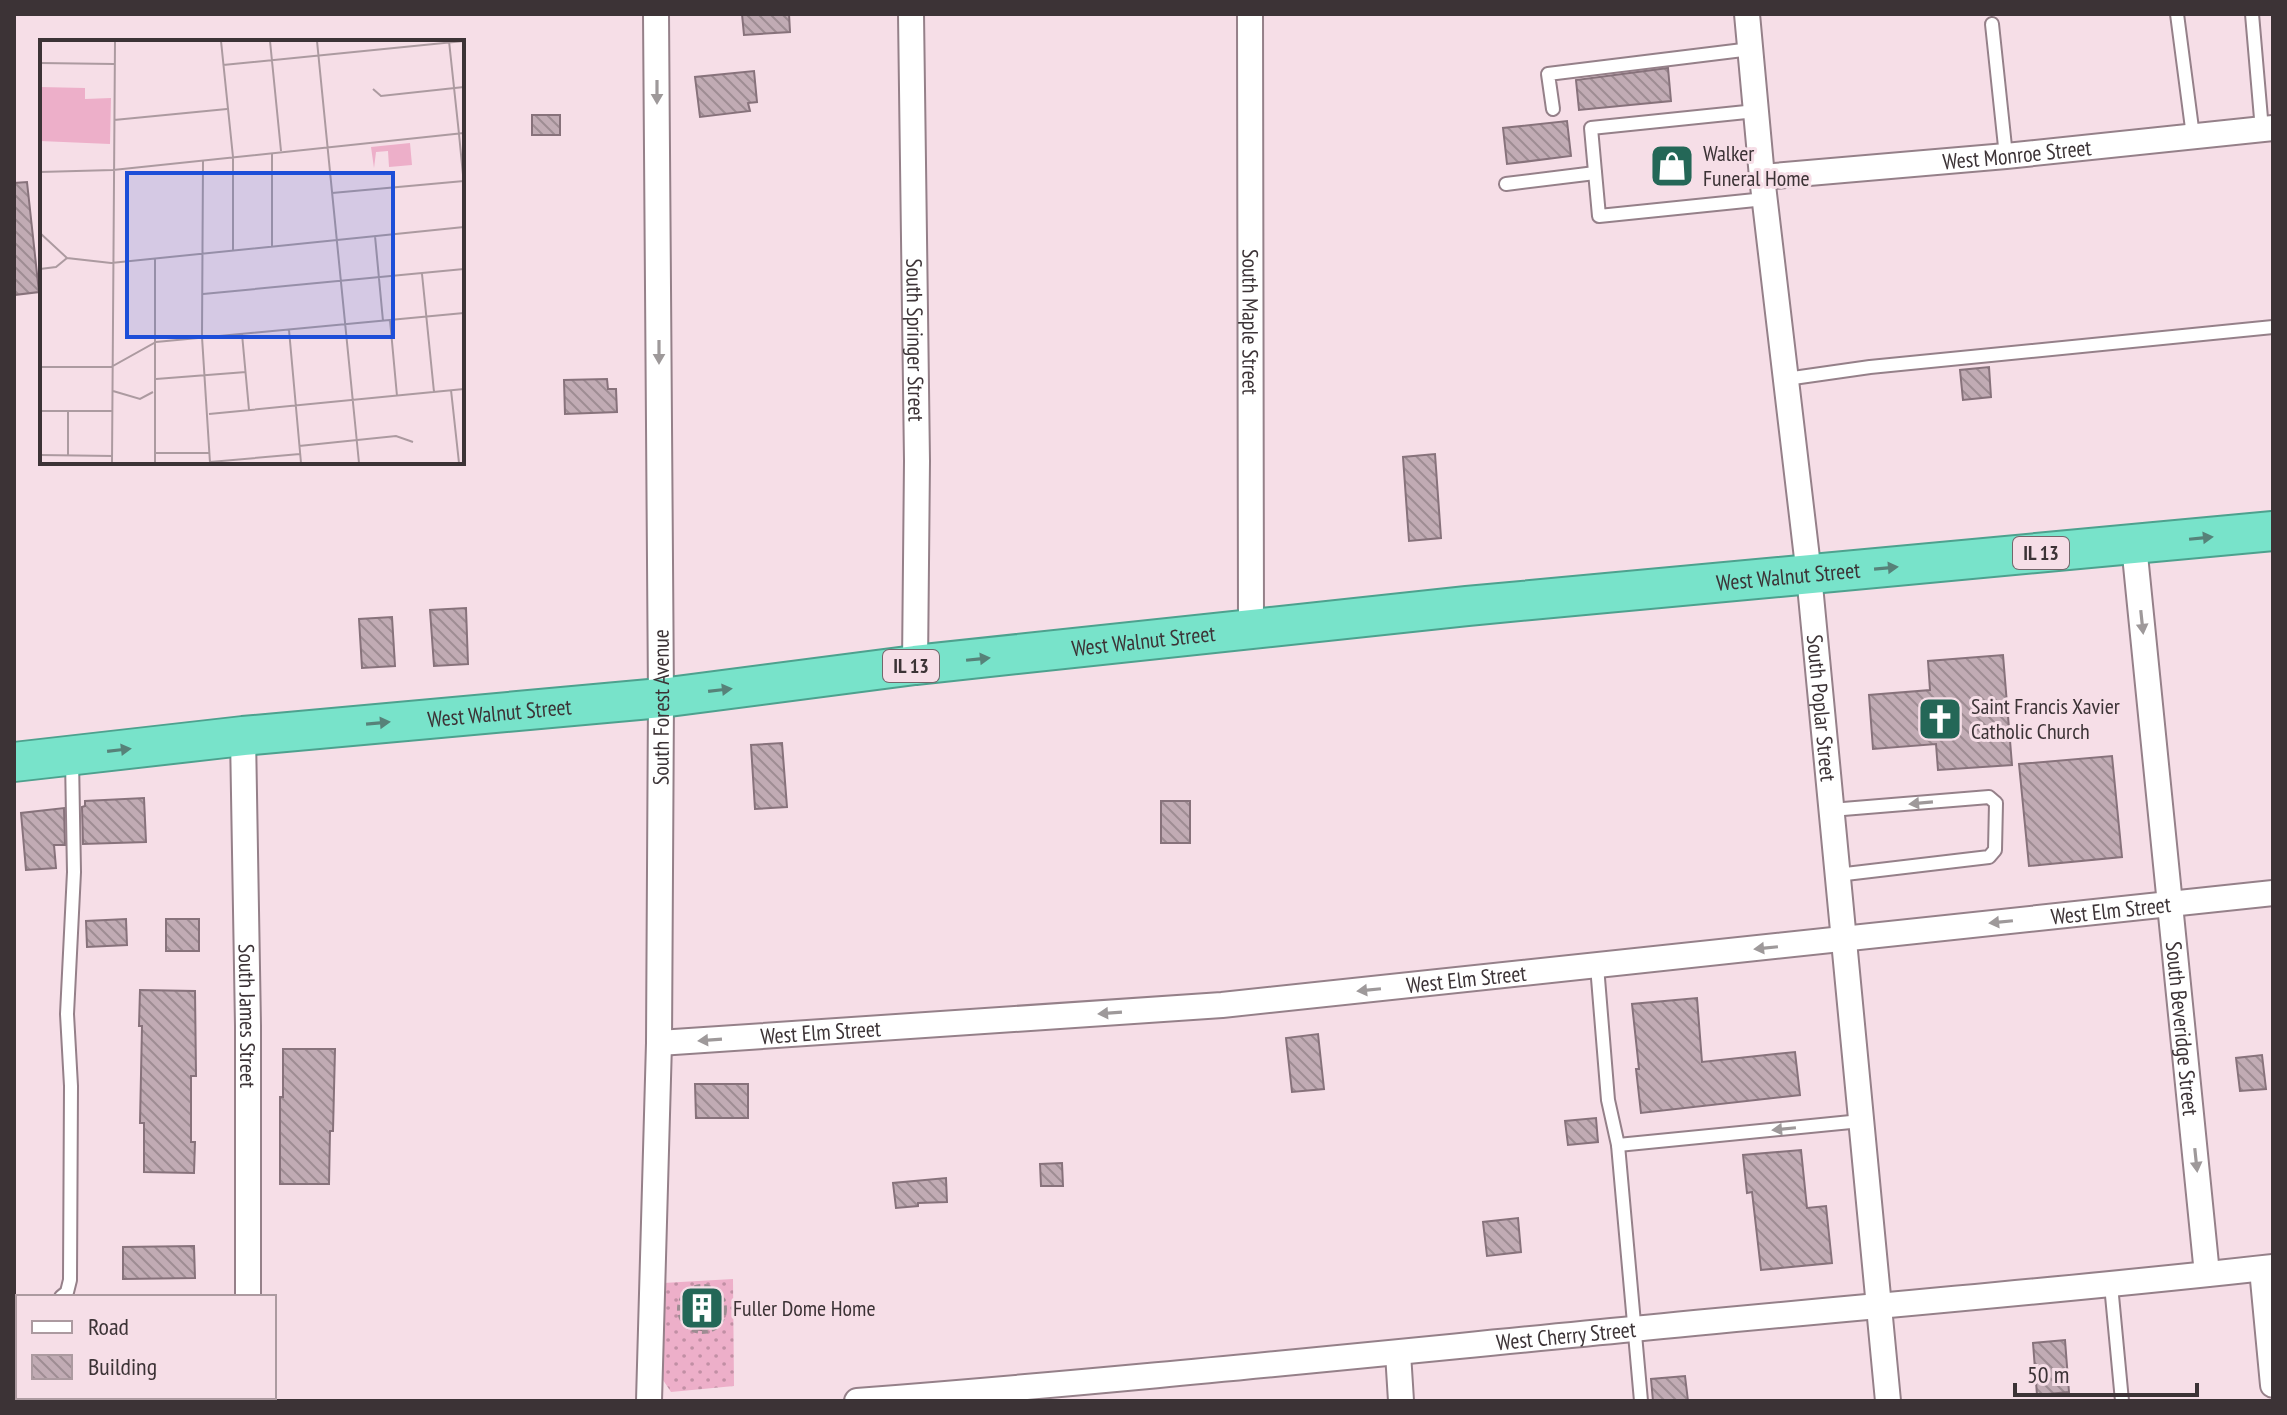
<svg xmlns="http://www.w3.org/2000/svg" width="2287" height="1415" font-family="'PT Sans Narrow',sans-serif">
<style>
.grass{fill:url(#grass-dots);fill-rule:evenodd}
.building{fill:url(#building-back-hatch);stroke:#87727b;stroke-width:2}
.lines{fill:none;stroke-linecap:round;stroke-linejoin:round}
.service-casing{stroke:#958089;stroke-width:16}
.minor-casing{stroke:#958089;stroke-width:28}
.trunk-casing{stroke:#4da18e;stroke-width:42}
.path{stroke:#9d8c92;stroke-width:4;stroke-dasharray:6 4;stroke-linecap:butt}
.service{stroke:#fff;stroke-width:12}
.minor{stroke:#fff;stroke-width:24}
.trunk{stroke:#78e3ca;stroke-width:38}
.oneway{fill:#9e999a}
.oneway2{fill:#578279}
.labels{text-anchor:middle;stroke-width:6;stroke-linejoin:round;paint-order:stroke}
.shield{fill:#f6dee7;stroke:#74666b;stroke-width:2}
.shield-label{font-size:20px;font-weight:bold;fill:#3c3336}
.poi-label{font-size:22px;fill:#3c3336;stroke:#f6dee7;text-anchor:start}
.street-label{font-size:22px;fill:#3c3336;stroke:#f6dee7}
.inset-road{fill:none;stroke:#ac9aa0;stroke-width:2}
.view{fill:#1d4ed8;fill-opacity:0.15;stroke:#1d4ed8;stroke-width:4}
.inset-edge{fill:none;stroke:#3c3336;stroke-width:4}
</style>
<defs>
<pattern id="grass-dots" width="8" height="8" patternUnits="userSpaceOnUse" patternTransform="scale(2)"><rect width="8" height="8" fill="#edafc9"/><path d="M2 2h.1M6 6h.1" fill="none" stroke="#c18fa4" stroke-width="1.8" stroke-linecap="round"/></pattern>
<pattern id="building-back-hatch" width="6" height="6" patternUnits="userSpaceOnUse" patternTransform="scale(2)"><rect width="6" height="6" fill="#c1abb4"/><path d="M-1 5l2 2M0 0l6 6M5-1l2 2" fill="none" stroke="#9e8c93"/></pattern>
</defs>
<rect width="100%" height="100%" fill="#f6dee7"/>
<path class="grass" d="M 733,1279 L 734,1386 L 671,1392 L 663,1380 L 663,1283 ZM 701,1288 C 752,1294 700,1357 683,1317 C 677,1303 687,1292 701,1288 Z"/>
<g class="building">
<path d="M 742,14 L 789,14 L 790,32 L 744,35 Z"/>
<path d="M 1668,68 L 1671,101 L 1579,110 L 1576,80 Z"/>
<path d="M 754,71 L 757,102 L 748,103 L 750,111 L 700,117 L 695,77 Z"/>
<rect x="532" y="115" width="28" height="20"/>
<path d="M 1567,121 L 1571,156 L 1507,164 L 1503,128 Z"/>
<path d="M 27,182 L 39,292 L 14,295 L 14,183 Z"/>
<path d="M 1989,367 L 1991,397 L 1963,400 L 1960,370 Z"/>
<path d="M 607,379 L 608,389 L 616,389 L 617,412 L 565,414 L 564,380 Z"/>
<path d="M 1435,454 L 1441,538 L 1409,541 L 1403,457 Z"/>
<path d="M 466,608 L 468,664 L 434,666 L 430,610 Z"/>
<path d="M 392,617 L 395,666 L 362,668 L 359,619 Z"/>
<path d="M 2003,655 L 2012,765 L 1938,770 L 1936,744 L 1873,749 L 1869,695 L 1930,690 L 1928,661 Z"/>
<path d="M 782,743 L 787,807 L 755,809 L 751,745 Z"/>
<path d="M 2112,756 L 2122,857 L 2029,866 L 2019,764 Z"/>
<path d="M 144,798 L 146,842 L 83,844 L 82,807 L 85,806 L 85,801 Z"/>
<rect x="1161" y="801" width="29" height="42"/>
<path d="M 64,808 L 65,845 L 54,845 L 56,868 L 26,870 L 21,813 Z"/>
<path d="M 126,919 L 127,945 L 87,947 L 86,921 Z"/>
<rect x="166" y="919" width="33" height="32"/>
<path d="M 140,990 L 195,991 L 196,1076 L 191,1076 L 191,1142 L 195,1142 L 194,1173 L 144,1172 L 144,1123 L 140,1123 L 142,1026 L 139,1026 Z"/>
<path d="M 1697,998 L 1702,1062 L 1795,1052 L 1800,1095 L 1641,1113 L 1636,1069 L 1639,1069 L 1632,1004 Z"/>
<path d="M 1318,1034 L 1324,1089 L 1292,1092 L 1286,1038 Z"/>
<path d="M 283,1049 L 335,1049 L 333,1131 L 330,1131 L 329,1184 L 280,1184 L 280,1097 L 283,1097 Z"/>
<path d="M 2262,1055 L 2266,1089 L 2240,1091 L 2236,1058 Z"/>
<path d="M 695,1084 L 748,1084 L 748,1118 L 696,1118 Z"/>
<path d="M 1596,1118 L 1598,1142 L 1568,1145 L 1565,1121 Z"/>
<path d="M 1801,1150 L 1807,1208 L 1826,1206 L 1832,1263 L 1761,1270 L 1752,1192 L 1747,1193 L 1743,1155 Z"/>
<path d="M 1062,1163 L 1063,1186 L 1041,1186 L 1040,1164 Z"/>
<path d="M 946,1178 L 947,1202 L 918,1203 L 918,1206 L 896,1208 L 893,1183 Z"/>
<path d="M 1518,1218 L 1521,1252 L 1487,1256 L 1483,1222 Z"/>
<path d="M 194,1246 L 195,1278 L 123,1279 L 123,1247 Z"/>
<circle cx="702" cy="1309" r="21"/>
<path d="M 2065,1340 L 2069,1392 L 2037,1395 L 2033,1343 Z"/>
<path d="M 1685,1376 L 1688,1401 L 1653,1401 L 1651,1379 Z"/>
</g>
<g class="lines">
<g class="service-casing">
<g id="service">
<path d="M 2177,14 L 2193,136"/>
<path d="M 2252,14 L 2262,130"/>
<path d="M 1992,24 L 2006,156"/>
<path d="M 1553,109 L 1548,74 L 1751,49"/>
<path d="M 1756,111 L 1591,128 L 1599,216 L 1765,199"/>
<path d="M 1506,184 L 1595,173"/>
<path d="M 1786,379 L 1870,367 L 2273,327"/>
<path d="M 1831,810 L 1989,797 L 1996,803 L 1995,850 L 1989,857 L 1837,875"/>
<path d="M 1597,966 L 1608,1100 L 1618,1145 L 1641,1401"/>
<path d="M 1618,1145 L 1861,1121"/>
<path d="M 2111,1285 L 2122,1401"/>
<path d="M 61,1297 L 67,1292 L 70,1280 L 71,1086 L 67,1014 L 74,872 L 72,759"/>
<path d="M 14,1305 L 18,1305"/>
</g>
</g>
<g class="minor-casing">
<g id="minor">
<path id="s1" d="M 911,14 L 917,461 L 915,665"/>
<path id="s2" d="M 1250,14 L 1251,631"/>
<path id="s3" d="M 1747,14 L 1762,177 L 1809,575 L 1888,1401"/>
<path id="s4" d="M 1762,177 L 2006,156 L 2273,128"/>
<path id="s5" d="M 2134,545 L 2207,1274"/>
<path id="s6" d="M 243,736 L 248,1026 L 248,1297"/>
<path id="s7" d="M 659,1043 L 1222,1005 L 2273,893"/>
<path d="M 2262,1269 L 2273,1385"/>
<path d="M 1398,1353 L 1401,1401"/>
<path d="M 248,1397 L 248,1401"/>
<path id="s8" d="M 649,1401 L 659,1043 L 661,698 L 656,14"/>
<path id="s9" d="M 857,1401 C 1116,1381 1374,1354 1633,1329 C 1846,1308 2060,1291 2273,1267"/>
</g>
</g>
<g class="trunk-casing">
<g id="trunk">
<path id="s10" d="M 14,762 L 243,736 L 661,698 L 915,665 L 1467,606 L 2273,531"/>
</g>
</g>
<circle class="path" cx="702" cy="1309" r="23"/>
<use href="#service" class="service"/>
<use href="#minor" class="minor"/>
<use href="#trunk" class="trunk"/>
</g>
<defs><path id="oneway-solid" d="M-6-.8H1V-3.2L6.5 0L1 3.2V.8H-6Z" transform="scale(2)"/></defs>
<g class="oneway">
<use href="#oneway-solid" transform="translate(657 92) rotate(90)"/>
<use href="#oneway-solid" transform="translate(659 352) rotate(90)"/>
<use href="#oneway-solid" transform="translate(2142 622) rotate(84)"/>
<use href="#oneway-solid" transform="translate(1921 803) rotate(175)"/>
<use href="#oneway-solid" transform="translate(2001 922) rotate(174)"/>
<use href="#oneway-solid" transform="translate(1766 948) rotate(174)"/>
<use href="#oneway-solid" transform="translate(1369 990) rotate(174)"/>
<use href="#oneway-solid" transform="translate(1110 1013) rotate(176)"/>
<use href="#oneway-solid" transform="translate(710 1040) rotate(176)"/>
<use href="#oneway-solid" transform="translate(1784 1129) rotate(174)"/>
<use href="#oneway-solid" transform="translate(2196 1160) rotate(84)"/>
</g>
<g class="oneway2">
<use href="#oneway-solid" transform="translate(2201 538) rotate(-6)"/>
<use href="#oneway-solid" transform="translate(1886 568) rotate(-5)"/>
<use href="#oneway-solid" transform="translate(978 659) rotate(-6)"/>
<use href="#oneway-solid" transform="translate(720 690) rotate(-7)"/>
<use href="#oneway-solid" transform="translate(378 723) rotate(-5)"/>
<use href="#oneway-solid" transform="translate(119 750) rotate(-7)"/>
</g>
<defs>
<g id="shop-square" transform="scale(2.3)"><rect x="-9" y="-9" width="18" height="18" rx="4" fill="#246757" stroke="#f6dee7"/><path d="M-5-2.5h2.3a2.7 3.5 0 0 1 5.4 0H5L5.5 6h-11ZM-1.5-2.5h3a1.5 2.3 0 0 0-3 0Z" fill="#fff"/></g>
<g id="church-square" transform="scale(2.3)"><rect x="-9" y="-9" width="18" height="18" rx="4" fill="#246757" stroke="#f6dee7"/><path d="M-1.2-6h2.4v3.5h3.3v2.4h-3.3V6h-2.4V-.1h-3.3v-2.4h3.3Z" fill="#fff"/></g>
<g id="building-square" transform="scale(2.3)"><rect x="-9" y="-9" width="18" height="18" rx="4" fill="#246757" stroke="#f6dee7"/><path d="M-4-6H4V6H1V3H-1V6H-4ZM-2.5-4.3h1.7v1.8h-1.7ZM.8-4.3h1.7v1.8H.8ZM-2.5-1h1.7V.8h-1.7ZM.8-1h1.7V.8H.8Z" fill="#fff"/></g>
</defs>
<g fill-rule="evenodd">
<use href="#shop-square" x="1672" y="166"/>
<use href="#church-square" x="1940" y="719"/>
<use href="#building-square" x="702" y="1308"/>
</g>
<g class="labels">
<g class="shield">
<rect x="2013" y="537" width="56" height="32" rx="6"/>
<rect x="883" y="650" width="56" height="32" rx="6"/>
</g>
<g class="shield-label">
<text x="2041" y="560">IL 13</text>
<text x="911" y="673">IL 13</text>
</g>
<g class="poi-label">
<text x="1703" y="161">Walker<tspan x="1703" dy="25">Funeral Home</tspan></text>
<text x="1971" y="714">Saint Francis Xavier<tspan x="1971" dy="25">Catholic Church</tspan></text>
<text x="733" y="1316">Fuller Dome Home</text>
</g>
<g class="street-label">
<text dy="8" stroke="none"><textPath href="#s4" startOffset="256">West Monroe Street</textPath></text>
<text dy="8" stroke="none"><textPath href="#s2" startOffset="308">South Maple Street</textPath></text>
<text dy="8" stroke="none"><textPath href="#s1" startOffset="326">South Springer Street</textPath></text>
<text dy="8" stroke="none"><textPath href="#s10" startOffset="1784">West Walnut Street</textPath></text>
<text dy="8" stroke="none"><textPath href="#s10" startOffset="1136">West Walnut Street</textPath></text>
<text dy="8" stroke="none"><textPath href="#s3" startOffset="698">South Poplar Street</textPath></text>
<text dy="8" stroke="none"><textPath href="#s8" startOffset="694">South Forest Avenue</textPath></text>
<text dy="8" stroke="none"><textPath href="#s10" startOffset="488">West Walnut Street</textPath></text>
<text dy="8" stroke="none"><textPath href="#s7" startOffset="1458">West Elm Street</textPath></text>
<text dy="8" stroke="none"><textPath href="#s7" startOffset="810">West Elm Street</textPath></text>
<text dy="8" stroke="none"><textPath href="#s6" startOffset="280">South James Street</textPath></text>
<text dy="8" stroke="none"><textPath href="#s5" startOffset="486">South Beveridge Street</textPath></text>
<text dy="8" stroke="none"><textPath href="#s7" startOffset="162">West Elm Street</textPath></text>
<text dy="8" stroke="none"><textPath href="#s9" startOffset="712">West Cherry Street</textPath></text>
</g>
</g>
<g transform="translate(40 40)">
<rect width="424" height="424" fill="#f6dee7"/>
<path d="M 0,47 L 45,48 L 45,59 L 71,58 L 70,104 L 0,101 ZM 370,103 L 372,125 L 349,127 L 348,111 L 336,112 L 334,128 L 331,107 Z" fill="#edafc9"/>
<path class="inset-road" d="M 181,1 L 193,117 L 193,210M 230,1 L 241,111M 277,1 L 319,423M 409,1 L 419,94M 0,23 L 74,24M 183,25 L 424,1M 333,49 L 341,56 L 424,47M 74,80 L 187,69M 419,94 L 424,145M 232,113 L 232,206M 163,121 L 162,297 L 170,423M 0,132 L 73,130 L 424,93M 292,153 L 424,141M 0,193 L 27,218 L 71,223 L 424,187M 335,196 L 343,281M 0,229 L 16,227 L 27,218M 382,234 L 394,352M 163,254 L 424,229M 350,280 L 357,356M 249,290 L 261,423M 202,294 L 209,370M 0,327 L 71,327 L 116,302 L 424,273M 116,339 L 206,332M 411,350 L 419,423M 73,351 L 100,359 L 113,352M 0,371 L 72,371M 169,374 L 424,349M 259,406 L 356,396 L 373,402M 115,413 L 169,413M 0,415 L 73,416M 28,416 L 28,372M 170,422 L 260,414M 72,423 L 75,1M 115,423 L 115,218"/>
<path class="view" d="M 87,133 L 353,133 L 353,297 L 87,297 Z"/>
<rect width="424" height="424" class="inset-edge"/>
</g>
<rect width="2287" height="1415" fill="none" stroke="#3c3336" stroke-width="32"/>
<rect x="16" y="1295" width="260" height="104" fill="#f6dee7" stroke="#ac9aa0" stroke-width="2"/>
<rect x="32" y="1321" width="40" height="12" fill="#ffffff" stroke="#ac9aa0" stroke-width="2"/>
<text x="88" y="1335" font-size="24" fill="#3c3336">Road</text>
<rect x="32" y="1355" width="40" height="24" fill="url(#building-back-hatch)" stroke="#ac9aa0" stroke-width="2"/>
<text x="88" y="1375" font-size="24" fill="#3c3336">Building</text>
<path d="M2015 1383v12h182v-12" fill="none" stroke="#3c3336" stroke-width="4"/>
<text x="2027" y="1383" font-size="24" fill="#3c3336" stroke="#f6dee7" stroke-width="6" paint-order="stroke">50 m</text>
</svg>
